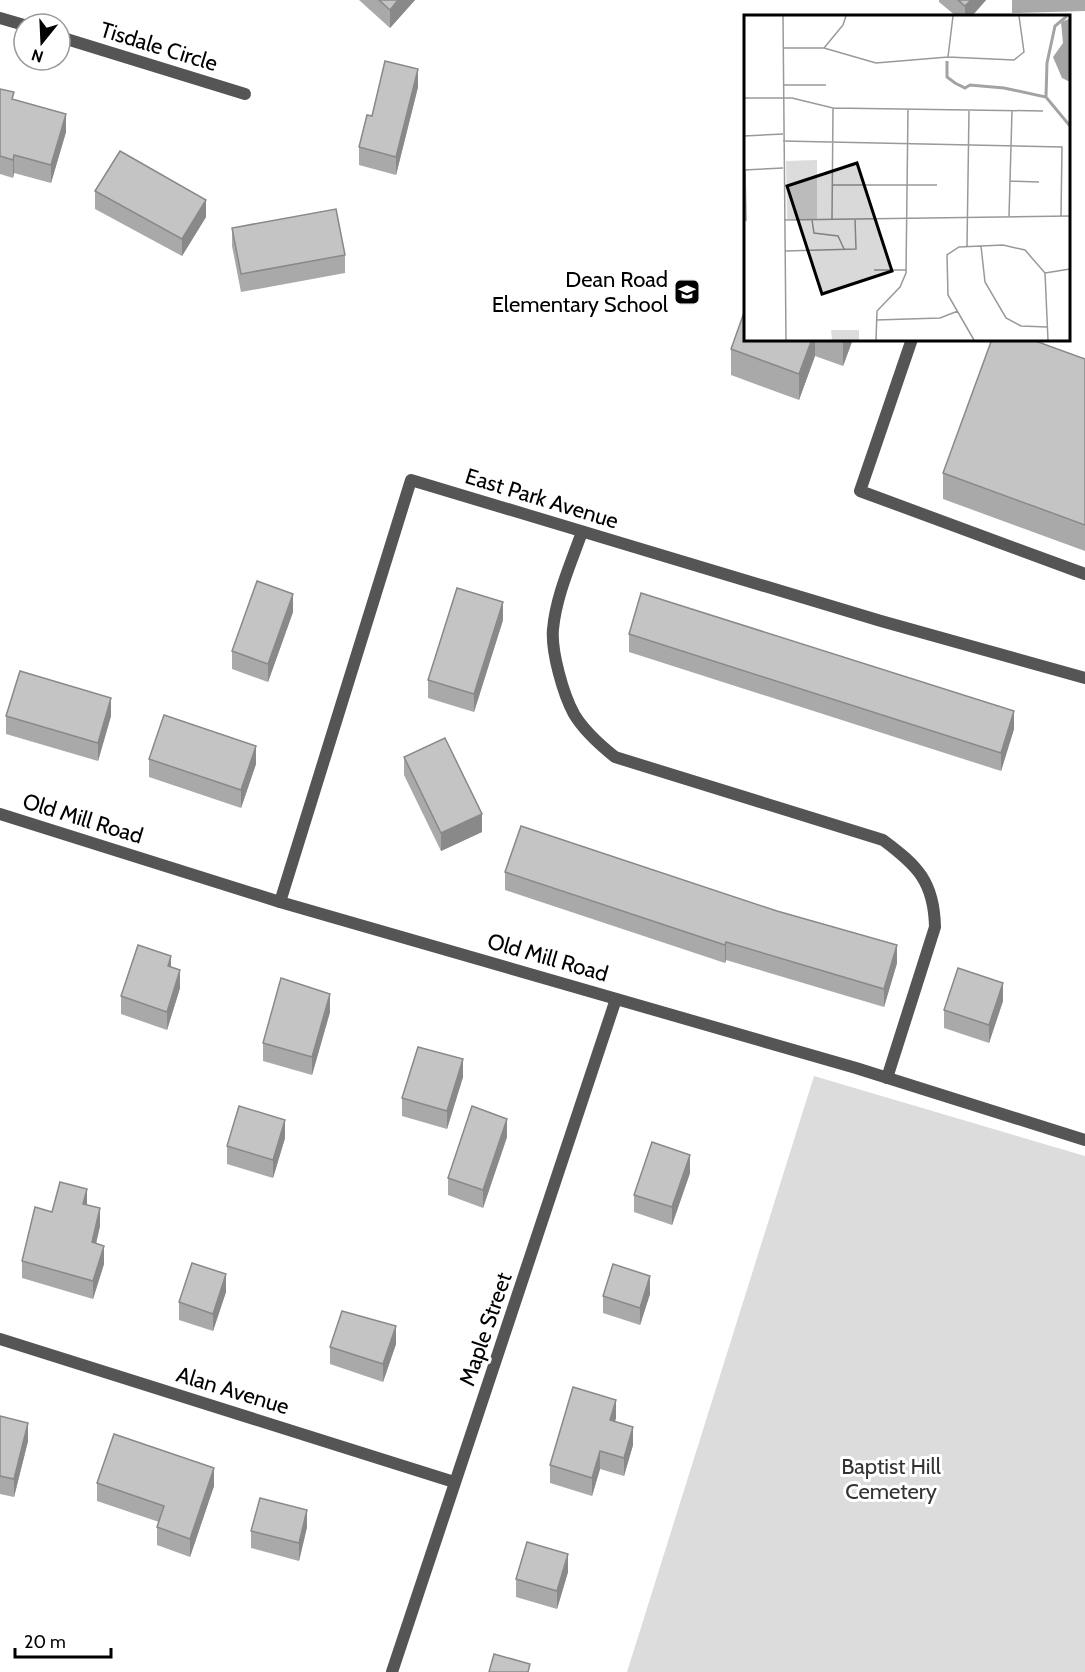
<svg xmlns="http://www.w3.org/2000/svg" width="1085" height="1672" font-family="Cabin,sans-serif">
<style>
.green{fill:#dcdcdc}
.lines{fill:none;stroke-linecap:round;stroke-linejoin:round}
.service{stroke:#555;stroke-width:12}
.minor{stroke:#555;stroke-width:12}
.wall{fill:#a9a9a9}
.shaded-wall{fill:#898989}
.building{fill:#c4c4c4;stroke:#898989;stroke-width:1.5}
.labels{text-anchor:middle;stroke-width:6;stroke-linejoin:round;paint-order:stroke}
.street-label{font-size:22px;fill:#000;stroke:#fff}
.poi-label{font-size:22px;fill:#000;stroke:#fff;text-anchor:end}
.park-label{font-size:22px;fill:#333;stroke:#fff}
.inset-river{fill:none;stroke:#a3a3a3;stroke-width:3}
.inset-road{fill:none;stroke:#999;stroke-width:1.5}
.view{fill:#000;fill-opacity:0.15;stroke:#000;stroke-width:3}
.inset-edge{fill:none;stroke:#000;stroke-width:3}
</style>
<rect width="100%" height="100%" fill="#fff"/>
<path class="green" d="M 814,1076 L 1085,1156 L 1085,1672 L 627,1672 Z"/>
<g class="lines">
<path class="service" d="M 912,339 L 860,491 L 1085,574"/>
<g class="minor">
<path d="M 0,18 L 24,25"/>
<path d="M 60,37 L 245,94"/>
<path d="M 582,532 C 571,563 556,596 553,629 C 551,651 563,694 574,714 C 584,731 600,745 615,757 L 883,840 C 918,866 934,882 935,927 L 887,1078"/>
<path d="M 0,814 L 280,902 L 856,1068 L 1085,1140"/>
<path d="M 280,902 L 411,480 L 881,621 L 1085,678"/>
<path d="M 0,1339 L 454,1482"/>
<path d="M 392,1672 L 616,999"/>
</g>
</g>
<g class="wall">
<path d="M 359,0 L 415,0 L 390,28 Z"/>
<path d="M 939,0 L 986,0 L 972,16 L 956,16 L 939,2 Z"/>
<path d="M 1012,0 L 1085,0 L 1085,11 L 1012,13 Z"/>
<path d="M 418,87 L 396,175 L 359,165 L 359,147 L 372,116 Z"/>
<path d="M 0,89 L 14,100 L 66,132 L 51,183 L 14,173 L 13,178 L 0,174 Z"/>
<path d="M 95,191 L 206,217 L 182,256 L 95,209 Z"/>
<path d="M 232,228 L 345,255 L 345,273 L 241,292 L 232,246 Z"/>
<path d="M 746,339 L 853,339 L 843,366 L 815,356 L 799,400 L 731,375 L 731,349 Z"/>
<path d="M 1085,359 L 1085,551 L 943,499 L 943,473 Z"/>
<path d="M 293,612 L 268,682 L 232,669 L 232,651 Z"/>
<path d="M 503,620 L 474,712 L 428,698 L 428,680 Z"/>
<path d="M 629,634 L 1014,729 L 1001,771 L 629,652 Z"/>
<path d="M 6,716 L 111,716 L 98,761 L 6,734 Z"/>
<path d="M 404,757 L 482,832 L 441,851 L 404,775 Z"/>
<path d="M 149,759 L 256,764 L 241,808 L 149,777 Z"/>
<path d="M 505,872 L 897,963 L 884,1007 L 726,960 L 725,963 L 505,890 Z"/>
<path d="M 180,988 L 167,1030 L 121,1014 L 121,996 Z"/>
<path d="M 1003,1001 L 989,1043 L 944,1028 L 944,1010 Z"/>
<path d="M 330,1012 L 312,1075 L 263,1061 L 263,1043 Z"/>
<path d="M 463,1077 L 447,1129 L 402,1116 L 402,1098 Z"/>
<path d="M 507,1137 L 483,1208 L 448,1195 L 448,1178 Z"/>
<path d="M 285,1138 L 273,1178 L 227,1164 L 227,1146 Z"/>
<path d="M 690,1173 L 672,1225 L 634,1212 L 634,1195 Z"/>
<path d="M 87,1205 L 100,1226 L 96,1244 L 104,1264 L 93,1299 L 22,1278 L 22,1261 L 52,1212 Z"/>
<path d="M 226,1292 L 213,1331 L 179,1320 L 179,1302 Z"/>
<path d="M 650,1294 L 640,1325 L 603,1313 L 603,1296 Z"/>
<path d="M 396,1344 L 383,1382 L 330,1364 L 330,1347 Z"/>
<path d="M 0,1416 L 28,1441 L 14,1497 L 0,1494 Z"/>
<path d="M 616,1418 L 615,1421 L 633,1445 L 624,1476 L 600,1469 L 592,1496 L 550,1483 L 550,1465 Z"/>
<path d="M 97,1483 L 214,1486 L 190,1557 L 157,1545 L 157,1527 L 159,1522 L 97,1501 Z"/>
<path d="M 307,1527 L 299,1561 L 251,1548 L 251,1531 Z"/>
<path d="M 568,1572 L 557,1609 L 516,1597 L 516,1579 Z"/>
</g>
<g class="shaded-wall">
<path d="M 398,0 L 415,0 L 390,28 L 390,10 Z"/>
<path d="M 971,0 L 986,0 L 972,16 L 965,16 L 965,6 Z"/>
<path d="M 418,69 L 418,87 L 396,175 L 396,157 Z"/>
<path d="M 66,114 L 66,132 L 51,183 L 51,165 Z"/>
<path d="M 14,155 L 14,173 L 13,178 L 13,160 Z"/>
<path d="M 206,200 L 206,217 L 182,256 L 182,239 Z"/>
<path d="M 812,339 L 815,339 L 815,356 L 799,400 L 799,374 Z"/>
<path d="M 844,339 L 853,339 L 843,366 L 843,340 Z"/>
<path d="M 293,594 L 293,612 L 268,682 L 268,664 Z"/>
<path d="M 503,602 L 503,620 L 474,712 L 474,694 Z"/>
<path d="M 111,698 L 111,716 L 98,761 L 98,743 Z"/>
<path d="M 1014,711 L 1014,729 L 1001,771 L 1001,753 Z"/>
<path d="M 256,746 L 256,764 L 241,808 L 241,790 Z"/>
<path d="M 482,814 L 482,832 L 441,851 L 441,833 Z"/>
<path d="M 726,942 L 726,960 L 725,963 L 725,945 Z"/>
<path d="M 897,945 L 897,963 L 884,1007 L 884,989 Z"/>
<path d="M 171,956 L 171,974 L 168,966 Z"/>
<path d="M 180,970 L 180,988 L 167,1030 L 167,1012 Z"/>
<path d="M 1003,983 L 1003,1001 L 989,1043 L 989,1025 Z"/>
<path d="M 330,994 L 330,1012 L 312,1075 L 312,1057 Z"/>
<path d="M 463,1059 L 463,1077 L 447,1129 L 447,1111 Z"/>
<path d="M 507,1119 L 507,1137 L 483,1208 L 483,1190 Z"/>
<path d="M 285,1120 L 285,1138 L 273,1178 L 273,1160 Z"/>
<path d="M 690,1155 L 690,1173 L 672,1225 L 672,1207 Z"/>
<path d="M 87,1189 L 87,1207 L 83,1204 Z"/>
<path d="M 100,1208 L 100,1226 L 92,1260 L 92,1242 Z"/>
<path d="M 104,1246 L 104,1264 L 93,1299 L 93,1281 Z"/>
<path d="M 226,1274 L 226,1292 L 213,1331 L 213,1314 Z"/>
<path d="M 650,1276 L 650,1294 L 640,1325 L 640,1308 Z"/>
<path d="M 396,1326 L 396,1344 L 383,1382 L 383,1364 Z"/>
<path d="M 616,1400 L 616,1418 L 610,1438 L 610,1420 Z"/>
<path d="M 28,1423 L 28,1441 L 14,1497 L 14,1479 Z"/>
<path d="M 633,1427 L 633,1445 L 624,1476 L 624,1458 Z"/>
<path d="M 600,1451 L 600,1469 L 592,1496 L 592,1478 Z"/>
<path d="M 214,1468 L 214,1486 L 190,1557 L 190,1539 Z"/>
<path d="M 307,1510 L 307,1527 L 299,1561 L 299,1543 Z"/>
<path d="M 568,1554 L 568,1572 L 557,1609 L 557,1591 Z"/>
</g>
<g class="building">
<path d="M 379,0 L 398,0 L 390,10 Z"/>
<path d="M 958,0 L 971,0 L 965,6 Z"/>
<path d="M 385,61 L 418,69 L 396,157 L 359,147 L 367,115 L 372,116 Z"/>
<path d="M 0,89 L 14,92 L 12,99 L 66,114 L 51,165 L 14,155 L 13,160 L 0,156 Z"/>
<path d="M 120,151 L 206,200 L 182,239 L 95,191 Z"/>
<path d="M 336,209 L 345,255 L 241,274 L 232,228 Z"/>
<path d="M 746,307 L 746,339 L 812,339 L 799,374 L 731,349 Z"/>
<path d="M 992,339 L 1030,339 L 1085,359 L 1085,525 L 943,473 Z"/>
<path d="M 257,581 L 293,594 L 268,664 L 232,651 Z"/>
<path d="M 457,588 L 503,602 L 474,694 L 428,680 Z"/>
<path d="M 641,593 L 1014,711 L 1001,753 L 629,634 Z"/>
<path d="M 20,671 L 111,698 L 98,743 L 6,716 Z"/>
<path d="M 164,715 L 256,746 L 241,790 L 149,759 Z"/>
<path d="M 445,738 L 482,814 L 441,833 L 404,757 Z"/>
<path d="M 521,826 L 777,911 L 897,945 L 884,989 L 726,942 L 725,945 L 505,872 Z"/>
<path d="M 138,945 L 171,956 L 168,966 L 180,970 L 167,1012 L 121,996 Z"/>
<path d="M 958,968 L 1003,983 L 989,1025 L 944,1010 Z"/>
<path d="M 281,978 L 330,994 L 312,1057 L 263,1043 Z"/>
<path d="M 418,1047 L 463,1059 L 447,1111 L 402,1098 Z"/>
<path d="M 239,1106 L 285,1120 L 273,1160 L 227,1146 Z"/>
<path d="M 472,1106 L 507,1119 L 483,1190 L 448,1178 Z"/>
<path d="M 652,1142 L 690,1155 L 672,1207 L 634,1195 Z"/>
<path d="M 60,1182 L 87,1189 L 83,1204 L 100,1208 L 92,1242 L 104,1246 L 93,1281 L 22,1261 L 35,1207 L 52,1212 Z"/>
<path d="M 192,1263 L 226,1274 L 213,1314 L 179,1302 Z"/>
<path d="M 613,1264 L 650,1276 L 640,1308 L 603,1296 Z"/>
<path d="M 342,1311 L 396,1326 L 383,1364 L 330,1347 Z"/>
<path d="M 573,1387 L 616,1400 L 610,1420 L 633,1427 L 624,1458 L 600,1451 L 592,1478 L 550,1465 Z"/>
<path d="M 0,1416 L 28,1423 L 14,1479 L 0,1476 Z"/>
<path d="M 114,1434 L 214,1468 L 190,1539 L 157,1527 L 164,1506 L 97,1483 Z"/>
<path d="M 260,1498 L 307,1510 L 299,1543 L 251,1531 Z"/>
<path d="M 527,1542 L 568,1554 L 557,1591 L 516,1579 Z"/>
<path d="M 494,1654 L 530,1664 L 528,1672 L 489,1672 Z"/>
</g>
<defs>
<g id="school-square" transform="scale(1.35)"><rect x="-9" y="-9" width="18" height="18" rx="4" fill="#000" stroke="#fff"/><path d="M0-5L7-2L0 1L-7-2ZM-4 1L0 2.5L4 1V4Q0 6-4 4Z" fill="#fff"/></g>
</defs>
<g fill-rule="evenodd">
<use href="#school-square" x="687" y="292"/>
</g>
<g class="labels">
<g class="street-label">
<text transform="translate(159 46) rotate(17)" y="8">Tisdale Circle</text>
<text transform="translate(542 498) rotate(17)" y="8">East Park Avenue</text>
<text transform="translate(83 818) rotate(17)" y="8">Old Mill Road</text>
<text transform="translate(548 957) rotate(16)" y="8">Old Mill Road</text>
<text transform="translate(485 1329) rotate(-71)" y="8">Maple Street</text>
<text transform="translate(233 1390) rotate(17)" y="8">Alan Avenue</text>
</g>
<g class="poi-label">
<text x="668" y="287">Dean Road<tspan x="668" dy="25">Elementary School</tspan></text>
</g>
<g class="park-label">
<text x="891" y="1474">Baptist Hill<tspan x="891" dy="25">Cemetery</tspan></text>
</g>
</g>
<g transform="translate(744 15)">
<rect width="326" height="326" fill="#fff"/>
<path d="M 73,145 L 73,204 L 43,204 L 42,146 ZM 87,315 L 115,315 L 115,325 L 88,325 Z" fill="#dcdcdc"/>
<path d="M 325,4 L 326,66 L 324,66 L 318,63 L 309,42 L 319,28 L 317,7 Z" fill="#a3a3a3"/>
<path class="inset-river" d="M 203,46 L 203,62 L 211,68 L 221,73 L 226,70 L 260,73 L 302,82 L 326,111M 302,82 L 303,48 L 311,11 L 323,1"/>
<path class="inset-road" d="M 39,1 L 42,325M 39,33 L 80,33 L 132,48 L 204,42 L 270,45 L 280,37 L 275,1M 80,33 L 99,10 L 102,1M 204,42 L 209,1M 39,70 L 82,70M 0,83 L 48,83 L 89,93 L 299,96M 0,121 L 39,119M 39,126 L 318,132 L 317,201M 0,155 L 39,153M 1,155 L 2,206M 266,166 L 295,167M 88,170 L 193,170M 265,201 L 268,96M 88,204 L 89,93M 40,205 L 326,201M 68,205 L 70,218 L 94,221 L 100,234M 223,231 L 225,95M 237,231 L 241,267 L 262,303 L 277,311 L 303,312M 41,236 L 112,234 L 111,204M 130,255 L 162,255M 301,258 L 326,254M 132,305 L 196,303 L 214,296M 132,325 L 133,296 L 156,272 L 162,258 L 164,94M 230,325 L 204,280 L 203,240 L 215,232 L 259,230 L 281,235 L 301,258 L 304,325"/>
<path class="view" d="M 113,148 L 148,256 L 78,279 L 43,171 Z"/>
<rect width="326" height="326" class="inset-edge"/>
</g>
<g transform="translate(42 42) rotate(198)"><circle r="28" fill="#ffffff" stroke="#999999" stroke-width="1.5"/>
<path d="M0-4.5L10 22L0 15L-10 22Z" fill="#000000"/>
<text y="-9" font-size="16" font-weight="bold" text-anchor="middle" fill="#000000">N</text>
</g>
<path d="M15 1648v9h96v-9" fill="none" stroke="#000000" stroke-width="3"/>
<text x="24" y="1648" font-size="18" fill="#000000" stroke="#ffffff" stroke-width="4.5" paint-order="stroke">20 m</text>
</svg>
